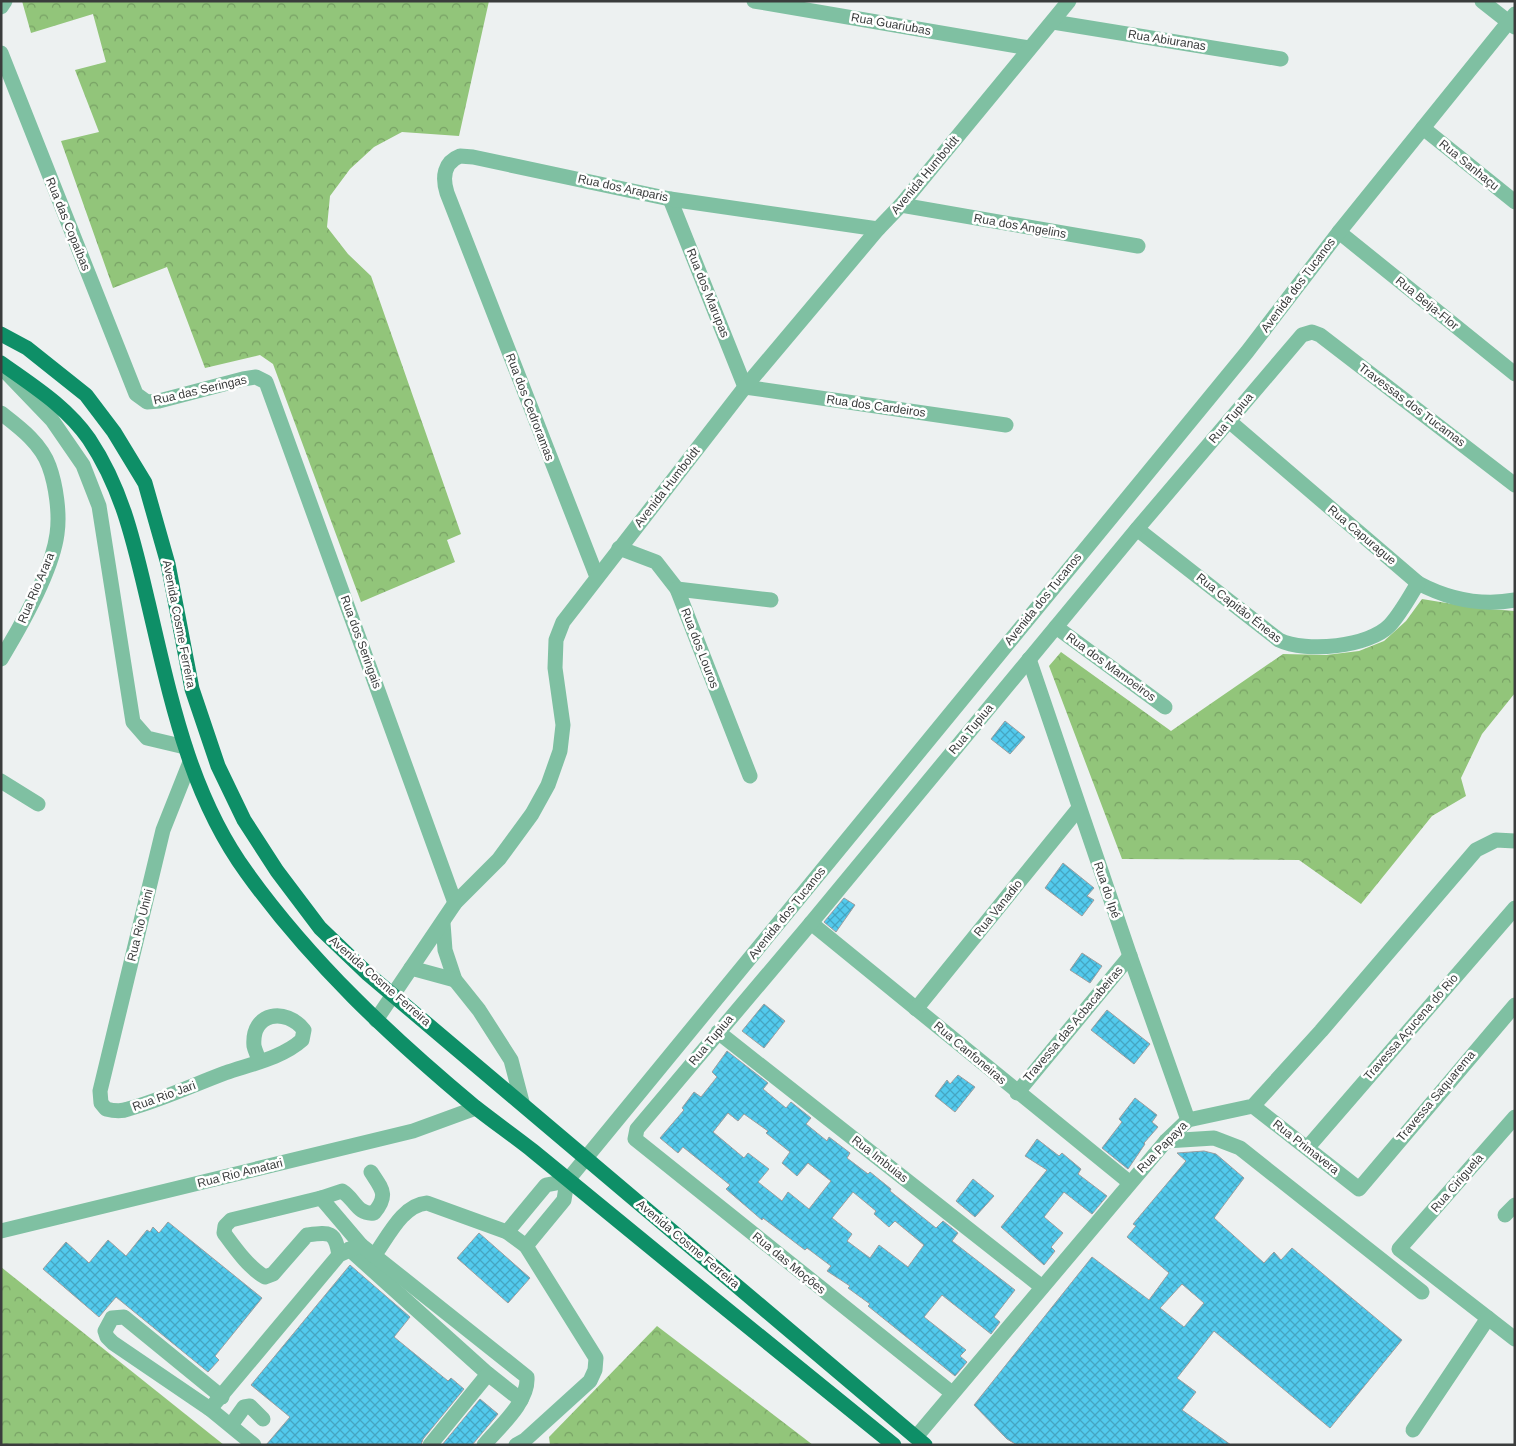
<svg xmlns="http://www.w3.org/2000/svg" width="1516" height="1446" font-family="Arial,sans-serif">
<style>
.forest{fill:url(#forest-crowns)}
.building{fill:url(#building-cross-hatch);stroke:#9b9e9f;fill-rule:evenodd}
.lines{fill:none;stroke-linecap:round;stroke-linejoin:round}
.minor{stroke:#7fc0a2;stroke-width:15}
.major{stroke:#0e8f67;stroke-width:15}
.labels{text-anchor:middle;stroke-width:5;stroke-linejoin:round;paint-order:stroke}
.street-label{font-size:12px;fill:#3a3c3c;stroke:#fff}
</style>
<defs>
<pattern id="forest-crowns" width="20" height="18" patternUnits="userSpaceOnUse" patternTransform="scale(1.25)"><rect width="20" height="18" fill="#92c57a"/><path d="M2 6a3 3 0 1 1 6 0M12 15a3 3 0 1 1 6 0" fill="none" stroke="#78a165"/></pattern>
<pattern id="building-cross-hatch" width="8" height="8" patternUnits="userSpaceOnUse" patternTransform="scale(1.25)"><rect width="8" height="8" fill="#52caed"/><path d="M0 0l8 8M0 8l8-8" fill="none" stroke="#45a5c1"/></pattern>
</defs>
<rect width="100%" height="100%" fill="#edf1f1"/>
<g class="forest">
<path d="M 22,1 L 489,1 L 459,136 L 402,132 L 374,147 L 350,169 L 330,196 L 327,227 L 348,254 L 371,276 L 461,534 L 447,540 L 455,562 L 361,602 L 273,364 L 260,355 L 205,368 L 167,267 L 113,288 L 61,141 L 99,132 L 75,70 L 106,62 L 93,14 L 31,33 Z"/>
<path d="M 1422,599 L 1477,608 L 1515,611 L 1515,693 L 1482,734 L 1461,778 L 1466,796 L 1432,816 L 1361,904 L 1299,860 L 1122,859 L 1049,666 L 1061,652 L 1171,731 L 1283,654 L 1326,655 L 1359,651 L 1384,641 L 1406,621 Z"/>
<path d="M 1,1267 L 224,1445 L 1,1445 Z"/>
<path d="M 657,1326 L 813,1445 L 550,1445 L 549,1437 Z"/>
</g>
<g class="building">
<path d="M 1005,721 L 1025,737 L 1010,754 L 991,739 Z"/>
<path d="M 1063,863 L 1094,888 L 1087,896 L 1094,900 L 1082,916 L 1045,888 Z"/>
<path d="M 844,898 L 855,905 L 836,932 L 824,922 Z"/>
<path d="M 1082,953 L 1102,966 L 1090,983 L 1070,970 Z"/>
<path d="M 764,1004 L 785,1021 L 764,1048 L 742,1031 Z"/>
<path d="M 1107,1010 L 1150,1044 L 1134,1064 L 1091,1030 Z"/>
<path d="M 727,1051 L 768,1083 L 763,1089 L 786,1108 L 791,1102 L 811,1118 L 806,1124 L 827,1141 L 829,1137 L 850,1153 L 847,1158 L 868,1174 L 870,1172 L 891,1189 L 890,1191 L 936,1228 L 943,1221 L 958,1233 L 952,1241 L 1015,1290 L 994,1317 L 1000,1322 L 991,1334 L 942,1295 L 924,1317 L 966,1350 L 960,1356 L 967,1362 L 955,1376 L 868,1306 L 870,1304 L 848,1288 L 850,1286 L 827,1271 L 831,1266 L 807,1248 L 805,1250 L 763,1218 L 762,1220 L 726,1189 L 730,1185 L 683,1147 L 678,1153 L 660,1138 L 684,1110 L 682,1108 L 694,1092 L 701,1097 L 717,1077 L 712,1072 ZM 728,1113 L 738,1121 L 744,1114 L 768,1131 L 766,1133 L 790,1152 L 782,1163 L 797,1176 L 808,1163 L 831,1181 L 809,1209 L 788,1192 L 782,1201 L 758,1182 L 769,1169 L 748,1153 L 744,1158 L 713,1132 ZM 853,1192 L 876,1211 L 874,1214 L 889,1227 L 895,1221 L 924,1245 L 908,1267 L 879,1245 L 870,1258 L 847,1241 L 852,1234 L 832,1218 Z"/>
<path d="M 958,1075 L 975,1087 L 955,1112 L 935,1096 L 947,1080 L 950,1084 Z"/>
<path d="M 1135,1098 L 1157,1115 L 1152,1122 L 1158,1127 L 1144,1143 L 1145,1144 L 1128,1169 L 1102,1148 L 1122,1122 L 1119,1119 Z"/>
<path d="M 1037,1139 L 1059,1156 L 1062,1153 L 1081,1169 L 1078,1174 L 1107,1196 L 1092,1214 L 1064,1192 L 1044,1217 L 1063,1233 L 1051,1247 L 1055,1251 L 1044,1265 L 1001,1227 L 1047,1170 L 1025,1156 Z"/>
<path d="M 1204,1151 L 1216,1154 L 1244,1178 L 1214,1218 L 1264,1263 L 1274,1252 L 1281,1260 L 1292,1248 L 1402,1340 L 1330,1428 L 1214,1331 L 1177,1378 L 1196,1392 L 1182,1410 L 1231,1445 L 1017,1445 L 1007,1439 L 974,1405 L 1092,1257 L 1149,1300 L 1169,1273 L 1127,1237 L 1136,1226 L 1133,1224 L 1186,1161 L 1177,1153 ZM 1182,1284 L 1204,1303 L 1184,1327 L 1160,1308 Z"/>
<path d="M 973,1179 L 994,1196 L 975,1217 L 956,1201 Z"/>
<path d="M 168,1222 L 262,1298 L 215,1356 L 219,1360 L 208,1372 L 116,1297 L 99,1317 L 43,1269 L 66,1242 L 89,1263 L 108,1240 L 126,1256 L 147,1230 L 150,1232 L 153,1227 L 159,1233 Z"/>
<path d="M 479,1233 L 530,1278 L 508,1303 L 457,1258 Z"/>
<path d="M 350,1265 L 410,1317 L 394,1337 L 448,1381 L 451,1378 L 464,1389 L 423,1439 L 421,1445 L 266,1445 L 290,1417 L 251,1385 Z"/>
<path d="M 480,1399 L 498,1414 L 472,1445 L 442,1445 Z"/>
</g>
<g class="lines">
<g class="minor">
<path d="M 754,1 L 1029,48"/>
<path d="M 1482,1 L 1515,27"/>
<path d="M 1,7 L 5,1"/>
<path d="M 1053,22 L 1281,59"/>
<path d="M 1,53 L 136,394 L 147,402 L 159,401 L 243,379 L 256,377 L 266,382 L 455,903"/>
<path d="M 1423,128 L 1515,202"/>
<path d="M 670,199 L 745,387 L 1006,425"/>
<path d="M 901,205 L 1138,246"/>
<path d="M 1339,232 L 1515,374"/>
<path d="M 1,367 L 52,420 L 83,465 L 99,506 L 133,722 L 147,738 L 185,747"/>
<path d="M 1,413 C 19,427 41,443 49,466 C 56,485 60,514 57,534 C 52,572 21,626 1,659"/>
<path d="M 1229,421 L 1418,583 C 1448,599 1481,606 1515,600"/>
<path d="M 1137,529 L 1279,640 C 1306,653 1369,647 1390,625 C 1401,613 1410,596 1418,583"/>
<path d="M 619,548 L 656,562 L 677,589 L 750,776"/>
<path d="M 597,577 L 447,193 C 442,177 444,162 460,156 L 473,157 L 670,199 L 878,229"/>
<path d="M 677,589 L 771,600"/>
<path d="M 1056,627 L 1165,707"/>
<path d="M 1029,659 L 1130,956 L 1188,1120"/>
<path d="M 190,762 L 163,830 L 100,1091 L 101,1103 L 106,1109 C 114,1111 121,1112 128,1109 C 161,1100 193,1085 225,1073 C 251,1064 282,1058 302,1040 L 304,1030 C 286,1007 251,1012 254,1046 C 255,1051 258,1056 259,1061"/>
<path d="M 1,781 L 38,804"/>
<path d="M 443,923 L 445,950 L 455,980 L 479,1010 L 511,1060 L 522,1102"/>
<path d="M 811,923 L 1129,1182"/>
<path d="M 411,968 L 455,980"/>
<path d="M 916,1009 L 1079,808"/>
<path d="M 376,1020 L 455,903 L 499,859 L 532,814 L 548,785 L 560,751 L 563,725 L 555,668 L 556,640 L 563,622 L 745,387 L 878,229 L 901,205 L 1069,1"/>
<path d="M 718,1032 L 1042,1287"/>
<path d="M 1017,1093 L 1130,956"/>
<path d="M 1253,1106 L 1359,1189 L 1515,1005"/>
<path d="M 1515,1117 L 1399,1249 L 1515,1339"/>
<path d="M 1166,1141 L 1214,1138 L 1240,1148 L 1422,1292"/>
<path d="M 1308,1147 L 1515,908"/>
<path d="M 567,1181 L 1247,352 L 1339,232 L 1515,14"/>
<path d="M 321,1198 L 361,1245"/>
<path d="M 1505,1215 L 1515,1205"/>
<path d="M 1,1231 L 413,1131 L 476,1108"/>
<path d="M 507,1232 L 546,1185 L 567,1181"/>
<path d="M 526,1246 L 564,1200 L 567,1181"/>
<path d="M 349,1249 L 488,1374"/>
<path d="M 339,1255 C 335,1231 330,1232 307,1235 L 273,1274 L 265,1277 C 249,1268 235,1248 224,1233 L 225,1226 L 231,1220 L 321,1198 L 342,1191 C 355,1199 357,1215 374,1213 C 389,1195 382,1189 371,1172"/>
<path d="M 374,1256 C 388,1237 402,1205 427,1203 L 507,1232 L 526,1246 L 596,1358 L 595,1370 L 590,1381 L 525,1440 L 516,1445"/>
<path d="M 952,1393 L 640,1143 L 635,1139 L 637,1129 L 811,923 L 1137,529 L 1302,335 L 1312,332 L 1320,335 L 1515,485"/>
<path d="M 222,1397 L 124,1317 L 112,1318 L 105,1331 L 107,1337 L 113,1343 L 210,1409 L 254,1445"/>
<path d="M 210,1409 L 339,1255 L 361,1245 L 527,1377 C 529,1402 499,1427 484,1445"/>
<path d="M 231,1425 L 244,1407 L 250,1406 L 263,1419"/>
<path d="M 1413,1430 L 1488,1318"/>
<path d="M 916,1437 L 1166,1141 L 1188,1120 L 1253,1106 L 1321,1031 L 1476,850 L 1496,840 L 1515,841"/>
<path d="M 430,1445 L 488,1374 L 521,1400"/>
</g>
<g class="major">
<path d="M 1,334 L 27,348 L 86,395 L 114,432 L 145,483 L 168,564 L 192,689 L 218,766 L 244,820 L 277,871 L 320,928 L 368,974 L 925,1445"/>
<path d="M 1,363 C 33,386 66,406 89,439 C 123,490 134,543 148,602 C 170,695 189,794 247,873 C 311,962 391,1037 475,1107 C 494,1122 514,1136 533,1151 C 653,1250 773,1347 894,1445"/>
</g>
</g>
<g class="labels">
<g class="street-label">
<text transform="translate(891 24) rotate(10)" y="4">Rua Guariubas</text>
<text transform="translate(1167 40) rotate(9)" y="4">Rua Abiuranas</text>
<text transform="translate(1469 165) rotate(39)" y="4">Rua Sanhaçu</text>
<text transform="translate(925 175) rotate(-50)" y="4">Avenida Humboldt</text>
<text transform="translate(623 188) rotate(12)" y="4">Rua dos Araparis</text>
<text transform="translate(68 224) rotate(68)" y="4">Rua das Copaíbas</text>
<text transform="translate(1020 226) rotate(10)" y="4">Rua dos Angelins</text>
<text transform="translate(1298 285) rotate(-53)" y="4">Avenida dos Tucanos</text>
<text transform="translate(708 293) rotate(68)" y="4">Rua dos Marupas</text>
<text transform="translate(1427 303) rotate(39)" y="4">Rua Beija-Flor</text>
<text transform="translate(200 390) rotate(-13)" y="4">Rua das Seringas</text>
<text transform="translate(1412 405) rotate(37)" y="4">Travessas dos Tucamas</text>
<text transform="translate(876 406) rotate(8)" y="4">Rua dos Cardeiros</text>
<text transform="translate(530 407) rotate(69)" y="4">Rua dos Cedroramas</text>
<text transform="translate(1231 418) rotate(-50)" y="4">Rua Tupiua</text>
<text transform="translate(667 487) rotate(-52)" y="4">Avenida Humboldt</text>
<text transform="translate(1362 535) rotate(40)" y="4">Rua Capurague</text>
<text transform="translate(36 588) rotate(-67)" y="4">Rua Rio Arara</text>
<text transform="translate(1043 599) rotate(-51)" y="4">Avenida dos Tucanos</text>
<text transform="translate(1239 608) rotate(38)" y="4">Rua Capitão Éneas</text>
<text transform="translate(179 624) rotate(79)" y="4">Avenida Cosme Ferreira</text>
<text transform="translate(361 642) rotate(70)" y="4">Rua dos Seringais</text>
<text transform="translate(700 648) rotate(69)" y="4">Rua dos Louros</text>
<text transform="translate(1111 667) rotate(36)" y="4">Rua dos Mamoeiros</text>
<text transform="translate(971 729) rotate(-50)" y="4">Rua Tupiua</text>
<text transform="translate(1107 890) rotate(71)" y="4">Rua do Ipé</text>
<text transform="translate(998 908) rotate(-51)" y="4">Rua Vanadio</text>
<text transform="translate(787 913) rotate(-51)" y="4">Avenida dos Tucanos</text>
<text transform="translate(140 925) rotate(-76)" y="4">Rua Rio Unini</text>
<text transform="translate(380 981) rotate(41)" y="4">Avenida Cosme Ferreira</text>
<text transform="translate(1073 1024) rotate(-50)" y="4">Travessa das Acbacabeiras</text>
<text transform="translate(1411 1027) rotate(-49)" y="4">Travessa Açucena do Rio</text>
<text transform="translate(711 1040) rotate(-50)" y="4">Rua Tupiua</text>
<text transform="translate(970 1053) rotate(40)" y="4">Rua Canfoneiras</text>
<text transform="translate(164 1096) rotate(-20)" y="4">Rua Rio Jari</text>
<text transform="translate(1436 1096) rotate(-50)" y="4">Travessa Saquarema</text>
<text transform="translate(1162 1147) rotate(-46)" y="4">Rua Papaya</text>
<text transform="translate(1306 1147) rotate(38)" y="4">Rua Primavera</text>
<text transform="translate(880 1159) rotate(38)" y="4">Rua Imbuias</text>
<text transform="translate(240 1173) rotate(-14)" y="4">Rua Rio Amatari</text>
<text transform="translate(1457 1183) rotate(-49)" y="4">Rua Ciriguela</text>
<text transform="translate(688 1244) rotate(40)" y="4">Avenida Cosme Ferreira</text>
<text transform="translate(789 1263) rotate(39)" y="4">Rua das Moções</text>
</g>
</g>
<rect width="1516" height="1446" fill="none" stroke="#3a3c3c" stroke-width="5"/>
</svg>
